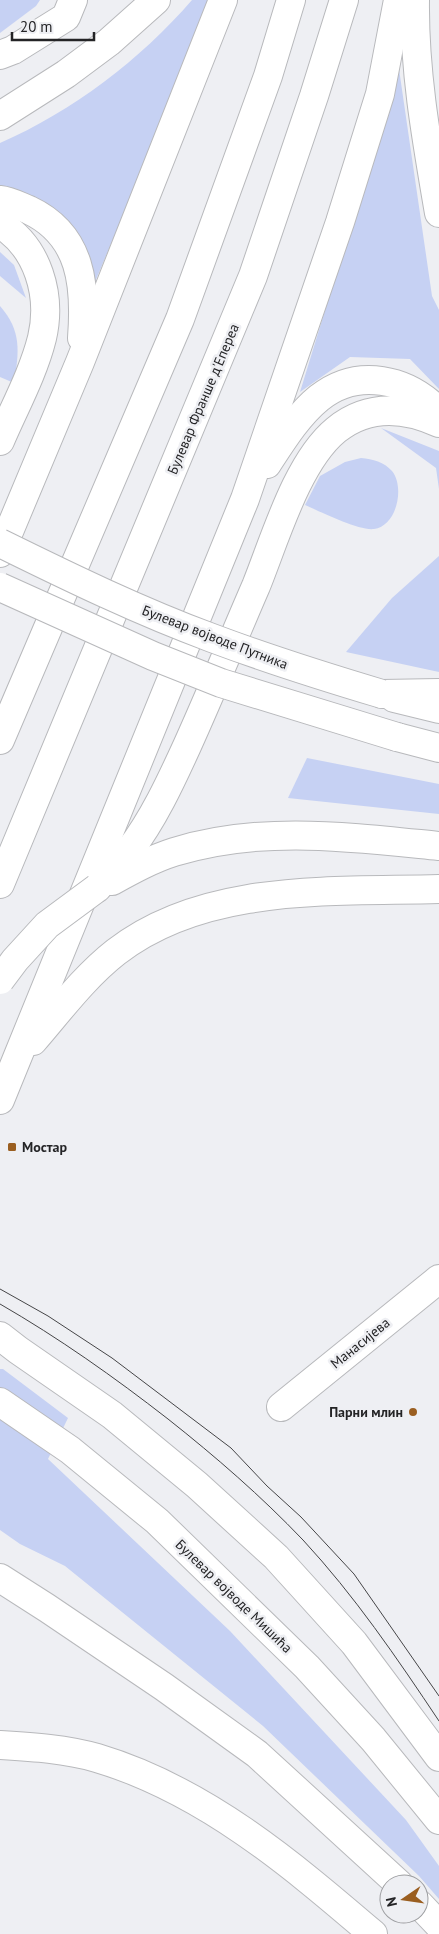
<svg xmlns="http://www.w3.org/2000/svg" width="439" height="1934" font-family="'PT Sans',sans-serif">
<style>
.green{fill:#c6d1f3}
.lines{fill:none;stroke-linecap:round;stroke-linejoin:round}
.street-casing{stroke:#b8b9bc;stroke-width:30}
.secondary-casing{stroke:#b8b9bc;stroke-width:30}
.primary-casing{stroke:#b8b9bc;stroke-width:30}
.highway-casing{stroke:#b8b9bc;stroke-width:30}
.street{stroke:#fff;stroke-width:28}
.secondary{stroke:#fff;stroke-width:28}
.primary{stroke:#fff;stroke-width:28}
.highway{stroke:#fff;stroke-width:28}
.tram{stroke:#454547;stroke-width:1}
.secondary-bridge-casing{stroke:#b8b9bc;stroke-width:30;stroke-linecap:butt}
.primary-bridge-casing{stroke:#b8b9bc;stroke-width:30;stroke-linecap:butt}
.highway-bridge-casing{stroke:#b8b9bc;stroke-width:30;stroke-linecap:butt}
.secondary-bridge{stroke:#fff;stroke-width:28}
.primary-bridge{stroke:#fff;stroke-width:28}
.highway-bridge{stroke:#fff;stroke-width:28}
.poi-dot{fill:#9a5e20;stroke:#eeeff3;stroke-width:2}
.labels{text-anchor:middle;stroke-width:5;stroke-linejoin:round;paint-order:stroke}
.street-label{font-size:14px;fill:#242426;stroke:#eeeff3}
.poi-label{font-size:14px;font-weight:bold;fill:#242426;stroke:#eeeff3;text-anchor:start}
</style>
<rect width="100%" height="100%" fill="#eeeff3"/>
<g class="green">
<path d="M 0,0 L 40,0 L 36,6 L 0,33 Z"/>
<path d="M 192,0 L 213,0 L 95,282 L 91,267 L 0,191 L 0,143 C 73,111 140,60 192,0 Z"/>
<path d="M 399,69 L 432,296 L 439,310 L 439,389 L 410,359 L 350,357 L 300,392 Z"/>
<path d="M 0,252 L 14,265 L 26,298 L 0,276 Z"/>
<path d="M 0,306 C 22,331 19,352 14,383 L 0,377 Z"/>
<path d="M 381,428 L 439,451 L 439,489 L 436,468 Z"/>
<path d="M 361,458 C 373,459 384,462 392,471 C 405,487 397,526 374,529 C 359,531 321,512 305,505 L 320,476 L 345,462 Z"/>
<path d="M 439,556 L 439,672 L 346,652 L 392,598 Z"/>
<path d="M 307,758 L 439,784 L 439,814 L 288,798 Z"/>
<path d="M 0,1369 L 3,1369 L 68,1418 L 48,1459 L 230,1631 L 406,1820 L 439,1866 L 439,1899 L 419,1876 L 263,1726 L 65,1566 L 20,1544 L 0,1530 Z"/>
</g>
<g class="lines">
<g class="street-casing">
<g id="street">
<path d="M 0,55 L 13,50 L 66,17 L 73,0"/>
<path d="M 281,1407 L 439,1279"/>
</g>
</g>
<g class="secondary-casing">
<g id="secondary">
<path d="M 394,698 L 439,709"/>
<path d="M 397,737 L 439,748"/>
<path d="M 0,1402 L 70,1450 L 157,1521 L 307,1667 L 373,1739 L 439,1820"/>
</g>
</g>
<g class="primary-casing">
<g id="primary">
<path d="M 0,1578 L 47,1608 L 164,1687 L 257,1754 L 399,1884"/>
<path d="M 419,1904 L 439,1925"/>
</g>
</g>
<g class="highway-casing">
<g id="highway">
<path d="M 415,0 C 414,72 427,143 439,213"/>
<path d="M 0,116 L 66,74 L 109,42 L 156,0"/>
<path d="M 0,200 C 10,201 19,206 29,210 C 82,235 86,286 82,338"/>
<path d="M 0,224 C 38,247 52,295 42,338 C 33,374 14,408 0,441"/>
<path d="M 267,464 C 282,441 298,415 319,398 C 358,367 408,379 439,412"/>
<path d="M 0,553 L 80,362 L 223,0"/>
<path d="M 382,694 L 439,693"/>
<path d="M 0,740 L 180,319 L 268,76 L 291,0"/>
<path d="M 112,881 C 132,870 152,859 174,852 C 261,825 350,837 439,846"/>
<path d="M 0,884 L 253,276 L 314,96 L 344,0"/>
<path d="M 97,888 C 108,876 119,864 129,851 C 153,820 171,781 187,746 C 211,693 233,639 256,586 C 275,539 297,462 336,430 C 368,404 404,407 439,423"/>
<path d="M 33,1041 C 59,1011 84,977 116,952 C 205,883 332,892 439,889"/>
<path d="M 0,1100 L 245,499 L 340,222 L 380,94 L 398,0"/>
<path d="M 0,1336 L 18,1350 L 112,1415 L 197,1485 L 276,1557 L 354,1643 L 439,1757"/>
<path d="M 0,1745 C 33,1747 66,1749 97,1758 C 204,1790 290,1863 373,1934"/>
</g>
</g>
<use href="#street" class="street"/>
<use href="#secondary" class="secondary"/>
<use href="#primary" class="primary"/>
<use href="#highway" class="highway"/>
<g class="tram">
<path d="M 0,1289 L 48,1316 L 112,1358 L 231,1448 L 267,1486 L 301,1517 L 354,1574 L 439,1696"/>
<path d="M 0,1304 C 59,1338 114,1377 168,1419 C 216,1457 261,1496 303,1540 C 354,1595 397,1658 439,1721"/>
</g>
<g class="secondary-bridge-casing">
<path id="secondary-bridge" d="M 0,587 L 153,656 L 221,683 L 397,737"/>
</g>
<g class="primary-bridge-casing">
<path id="primary-bridge" d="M 0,543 C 69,577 139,611 212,638 C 268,659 325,677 382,694"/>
</g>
<g class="highway-bridge-casing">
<path id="highway-bridge" d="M 0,980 L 15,960 L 47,925 L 97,888"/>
</g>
<use href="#secondary-bridge" class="secondary-bridge"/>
<use href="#primary-bridge" class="primary-bridge"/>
<use href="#highway-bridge" class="highway-bridge"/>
</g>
<g class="poi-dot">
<rect x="7" y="1142" width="10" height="10" rx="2.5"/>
<circle cx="413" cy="1412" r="5"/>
</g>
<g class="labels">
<g class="street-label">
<text transform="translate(203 399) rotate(-67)" y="5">Булевар Франше д'Епереа</text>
<text transform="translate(215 637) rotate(21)" y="5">Булевар војводе Путника</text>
<text transform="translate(360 1343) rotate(-39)" y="5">Манасијева</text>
<text transform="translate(234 1596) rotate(44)" y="5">Булевар војводе Мишића</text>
</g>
<g class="poi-label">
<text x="22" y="1152">Мостар</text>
<text x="403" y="1417" text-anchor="end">Парни млин</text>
</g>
</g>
<g transform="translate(404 1899) rotate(257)"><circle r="24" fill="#eeeff3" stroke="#9d9ea1"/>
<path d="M0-4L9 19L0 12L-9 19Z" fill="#9a5e20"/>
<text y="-8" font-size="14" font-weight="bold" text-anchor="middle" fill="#242426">N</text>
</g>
<path d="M12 32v8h82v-8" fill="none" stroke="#242426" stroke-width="2.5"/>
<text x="20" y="32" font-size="15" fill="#242426" stroke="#eeeff3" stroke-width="4" paint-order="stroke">20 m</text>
</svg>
